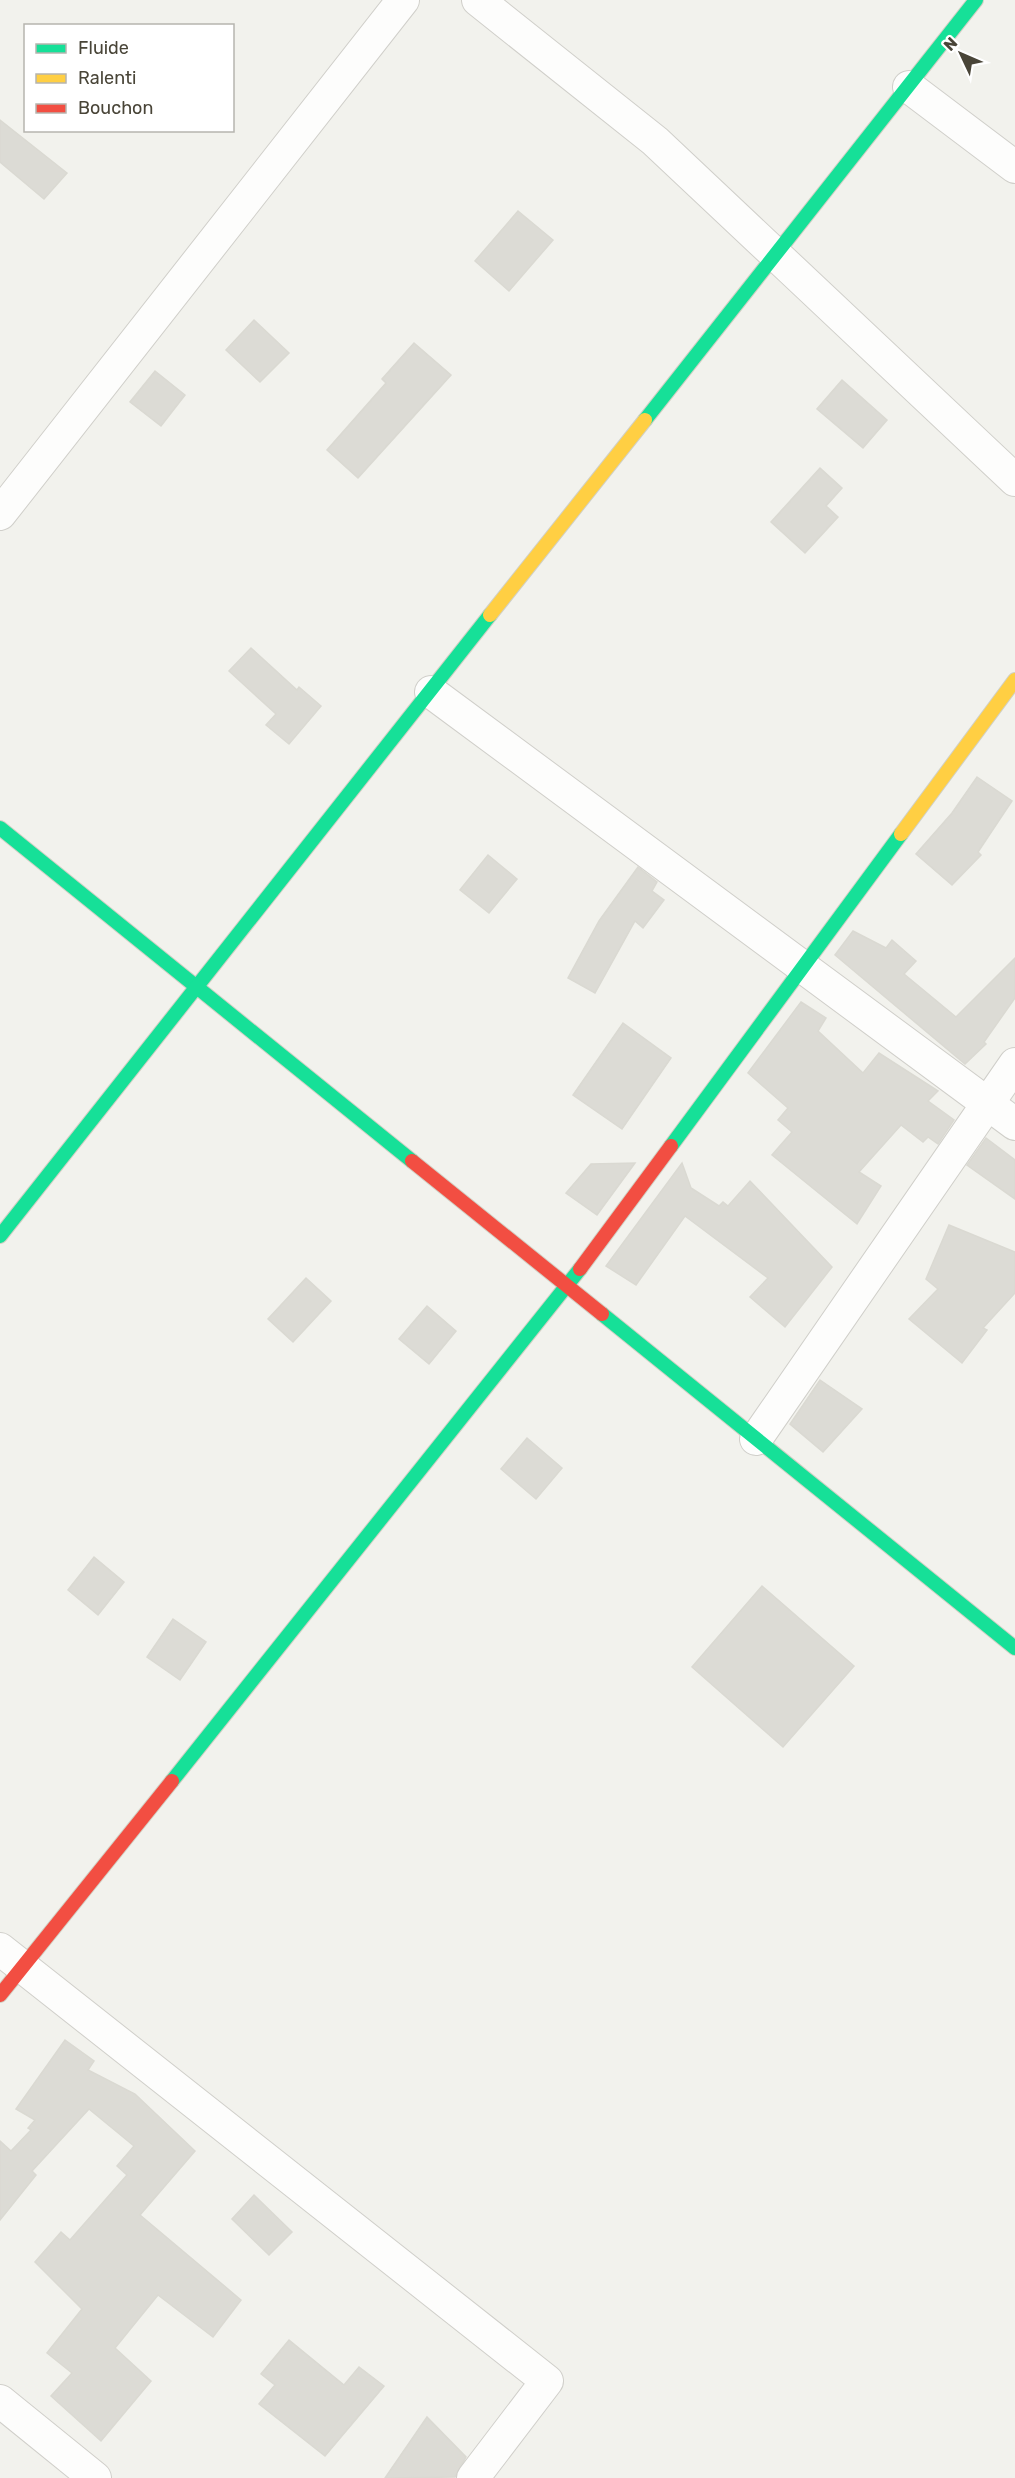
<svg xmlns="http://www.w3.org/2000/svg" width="1015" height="2478" font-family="Rubik,sans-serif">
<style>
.building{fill:#dcdbd5;stroke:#dad9d2;stroke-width:1.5}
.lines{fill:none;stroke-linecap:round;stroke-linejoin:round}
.street-casing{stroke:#d0cfca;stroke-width:34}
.fast-casing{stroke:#d1d0c4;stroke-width:16}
.slow-casing{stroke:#d1d0c4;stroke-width:16}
.jam-casing{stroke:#d1d0c4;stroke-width:16}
.street{stroke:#fdfdfc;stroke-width:32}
.fast{stroke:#16e098;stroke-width:14}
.slow{stroke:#ffcf43;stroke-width:14}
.jam{stroke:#f24e42;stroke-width:14}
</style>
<rect width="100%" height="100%" fill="#f2f2ed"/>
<g class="building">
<path d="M 0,120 L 67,173 L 44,199 L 0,162 Z"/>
<path d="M 518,211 L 553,240 L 509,291 L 475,261 Z"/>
<path d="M 254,320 L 289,353 L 260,382 L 226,350 Z"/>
<path d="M 414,343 L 451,375 L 358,478 L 327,450 L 386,383 L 382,379 Z"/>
<path d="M 155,371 L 185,395 L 161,426 L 130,402 Z"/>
<path d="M 842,380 L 887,420 L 863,448 L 817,409 Z"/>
<path d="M 820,468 L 842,488 L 826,506 L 838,517 L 805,553 L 771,522 Z"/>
<path d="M 251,648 L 297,690 L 299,687 L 321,706 L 289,744 L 266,725 L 276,714 L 229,671 Z"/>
<path d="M 977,777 L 1012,801 L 978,852 L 981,855 L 952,885 L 916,854 L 952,813 Z"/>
<path d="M 488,855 L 517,879 L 489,913 L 460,890 Z"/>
<path d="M 638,867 L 657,882 L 652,891 L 664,900 L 643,928 L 635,921 L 595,993 L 568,978 L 599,921 Z"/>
<path d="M 853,931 L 886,948 L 892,940 L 916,961 L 904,974 L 956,1017 L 1015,958 L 1015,998 L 984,1042 L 986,1044 L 965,1064 L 835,955 Z"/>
<path d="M 801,1002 L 826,1018 L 818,1031 L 863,1073 L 879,1053 L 938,1091 L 928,1101 L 954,1120 L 938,1144 L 928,1137 L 923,1142 L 901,1125 L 859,1172 L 881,1186 L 857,1224 L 772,1155 L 792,1132 L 778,1120 L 788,1108 L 748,1073 Z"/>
<path d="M 623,1023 L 671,1058 L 622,1129 L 573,1095 Z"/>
<path d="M 986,1138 L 1015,1160 L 1015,1199 L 967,1165 Z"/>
<path d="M 635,1163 L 597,1215 L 566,1193 L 591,1164 Z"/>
<path d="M 682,1163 L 691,1188 L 719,1206 L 723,1202 L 728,1206 L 750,1181 L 832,1267 L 785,1327 L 750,1297 L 768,1278 L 685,1216 L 636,1285 L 606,1266 Z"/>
<path d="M 949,1225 L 1015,1252 L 1015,1293 L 983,1328 L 987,1330 L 962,1363 L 909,1319 L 938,1289 L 926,1279 Z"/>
<path d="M 306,1278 L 331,1301 L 293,1342 L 268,1319 Z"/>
<path d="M 427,1306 L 456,1331 L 429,1364 L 399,1339 Z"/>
<path d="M 820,1380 L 862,1409 L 823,1452 L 790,1424 Z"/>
<path d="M 527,1438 L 562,1468 L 536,1499 L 501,1469 Z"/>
<path d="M 94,1557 L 124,1582 L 98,1615 L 68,1590 Z"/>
<path d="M 762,1586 L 854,1666 L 783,1747 L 692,1667 Z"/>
<path d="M 173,1619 L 206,1642 L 180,1680 L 147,1657 Z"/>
<path d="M 65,2040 L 94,2061 L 88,2070 L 135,2094 L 195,2151 L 140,2215 L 241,2300 L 213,2337 L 158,2295 L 115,2348 L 151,2381 L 101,2441 L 51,2396 L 72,2373 L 47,2353 L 82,2309 L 35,2262 L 61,2232 L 70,2240 L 127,2175 L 117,2166 L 134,2146 L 89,2109 L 32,2171 L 36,2175 L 0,2220 L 0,2141 L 11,2151 L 31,2130 L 28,2128 L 35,2120 L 16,2109 Z"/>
<path d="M 254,2195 L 292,2232 L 269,2255 L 232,2219 Z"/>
<path d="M 289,2340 L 344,2385 L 359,2367 L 384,2386 L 325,2456 L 259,2404 L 275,2385 L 261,2374 Z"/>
<path d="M 427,2417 L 466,2457 L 455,2477 L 385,2478 Z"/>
</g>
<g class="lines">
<g class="street-casing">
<g id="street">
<path d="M 478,0 L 655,141 L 1015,480"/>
<path d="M 909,87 L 1015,167"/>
<path d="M 0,514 L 403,0"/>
<path d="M 431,692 L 1015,1124"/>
<path d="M 756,1439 L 1015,1064"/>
<path d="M 0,1949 L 547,2381 L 473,2478"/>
<path d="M 0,2401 L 95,2478"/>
</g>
</g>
<g class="fast-casing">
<g id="fast">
<path d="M 645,420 L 976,0"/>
<path d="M 0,828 L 412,1161"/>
<path d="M 671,1146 L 901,834"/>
<path d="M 0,1236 L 490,615"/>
<path d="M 602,1314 L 1015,1648"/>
<path d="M 172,1781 L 580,1269"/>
</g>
</g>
<g class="slow-casing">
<g id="slow">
<path d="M 490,615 L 645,420"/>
<path d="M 901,834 L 1015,680"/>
</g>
</g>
<g class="jam-casing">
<g id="jam">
<path d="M 412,1161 L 602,1314"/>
<path d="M 580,1269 L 671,1146"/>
<path d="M 0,1995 L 172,1781"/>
</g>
</g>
<use href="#street" class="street"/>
<use href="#fast" class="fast"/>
<use href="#slow" class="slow"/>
<use href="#jam" class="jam"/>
</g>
<rect x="24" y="24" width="210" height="108" fill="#ffffff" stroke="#b6b5af" stroke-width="1.5"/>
<rect x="36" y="44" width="30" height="9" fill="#16e098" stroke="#b6b5af" stroke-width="1.5"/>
<text x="78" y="54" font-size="18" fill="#494538">Fluide</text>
<rect x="36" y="74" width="30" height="9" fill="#ffcf43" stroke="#b6b5af" stroke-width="1.5"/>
<text x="78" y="84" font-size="18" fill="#494538">Ralenti</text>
<rect x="36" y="104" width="30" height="9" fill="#f24e42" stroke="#b6b5af" stroke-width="1.5"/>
<text x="78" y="114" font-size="18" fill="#494538">Bouchon</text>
<g transform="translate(961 54) rotate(314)" stroke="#ffffff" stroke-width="4.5" paint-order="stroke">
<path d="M0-4.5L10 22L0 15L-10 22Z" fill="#494538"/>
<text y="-9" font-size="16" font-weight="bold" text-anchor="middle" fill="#494538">N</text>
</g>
</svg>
